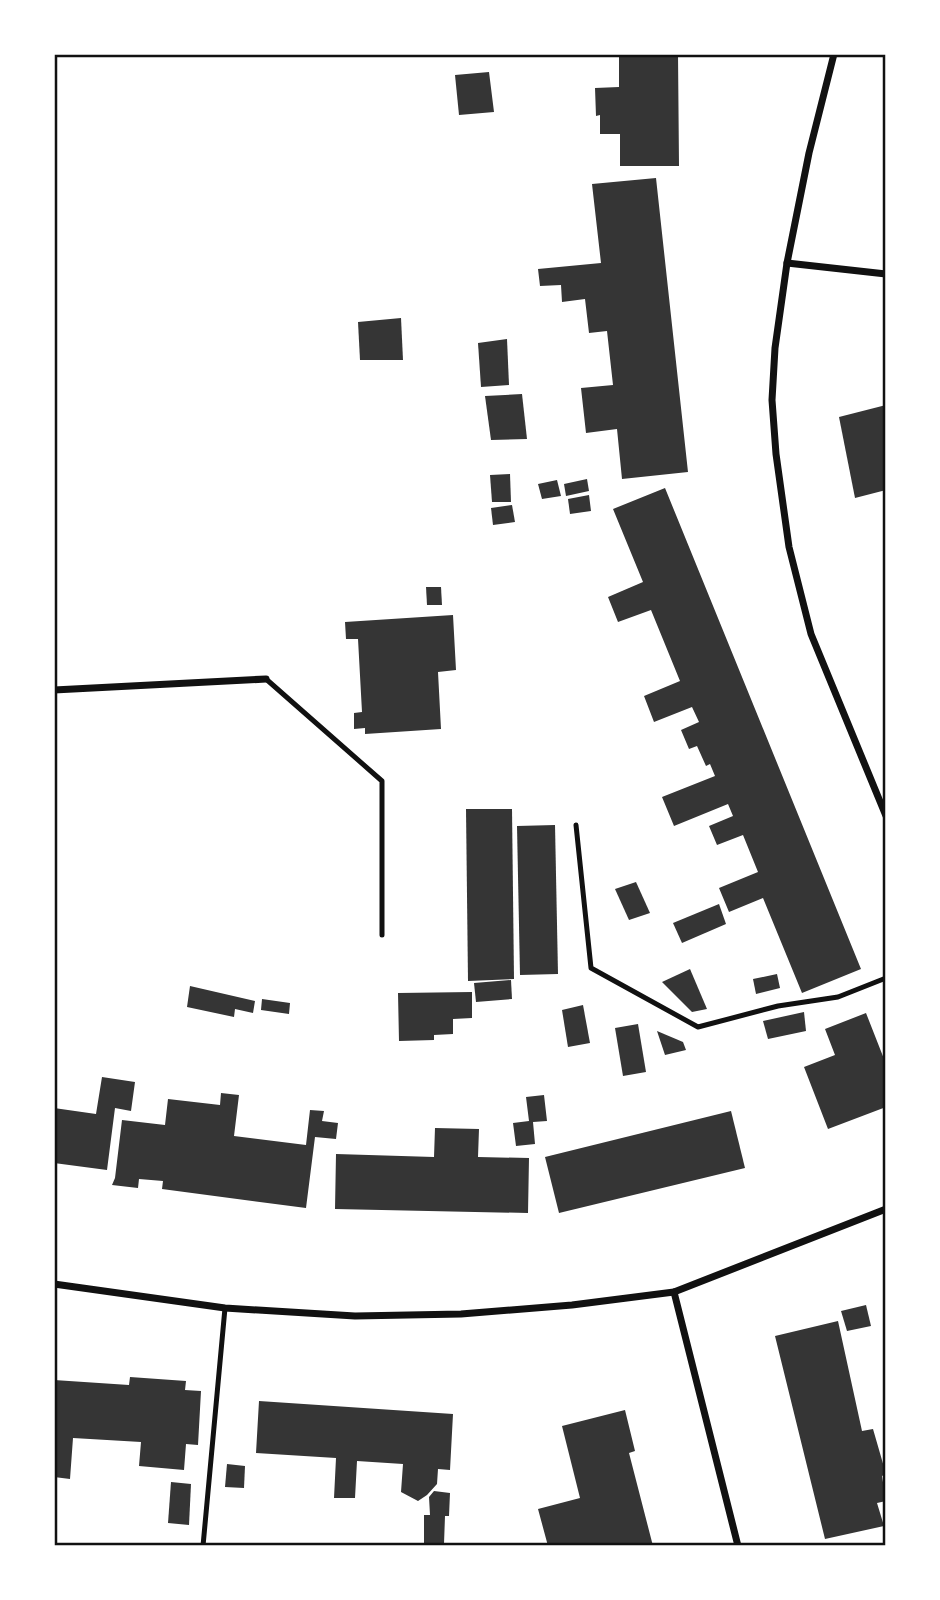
<svg xmlns="http://www.w3.org/2000/svg" width="940" height="1600" font-family="Lato,sans-serif">
<style>
.building{fill:#353535}
.lines{fill:none;stroke-linecap:round;stroke-linejoin:round}
.service{stroke:#111;stroke-width:5}
.minor{stroke:#111;stroke-width:7}
.neatline{fill:none;stroke:#111;stroke-width:2.5}
</style>
<rect width="100%" height="100%" fill="#fff"/>
<g class="building">
<path d="M 619,54 L 678,54 L 679,166 L 620,166 L 620,134 L 600,134 L 600,115 L 596,116 L 595,88 L 619,87 Z"/>
<path d="M 489,72 L 494,112 L 459,115 L 455,75 Z"/>
<path d="M 656,178 L 688,472 L 622,479 L 617,429 L 586,433 L 581,388 L 613,385 L 607,331 L 589,333 L 585,299 L 562,302 L 561,285 L 540,286 L 538,269 L 601,263 L 592,184 Z"/>
<path d="M 401,318 L 403,360 L 360,360 L 358,322 Z"/>
<path d="M 507,339 L 509,385 L 481,387 L 478,343 Z"/>
<path d="M 522,394 L 527,439 L 491,440 L 485,396 Z"/>
<path d="M 886,405 L 886,490 L 855,498 L 839,417 Z"/>
<path d="M 510,474 L 511,502 L 492,502 L 490,475 Z"/>
<path d="M 587,479 L 589,491 L 566,496 L 564,484 Z"/>
<path d="M 557,480 L 561,496 L 542,499 L 538,484 Z"/>
<path d="M 665,488 L 861,969 L 802,993 L 763,898 L 729,912 L 719,888 L 758,872 L 743,835 L 717,845 L 709,826 L 733,816 L 728,804 L 674,826 L 662,797 L 715,776 L 710,764 L 706,766 L 697,746 L 689,749 L 681,730 L 699,722 L 692,707 L 654,722 L 644,696 L 680,681 L 651,610 L 618,622 L 608,597 L 643,582 L 613,509 Z"/>
<path d="M 589,495 L 591,511 L 570,514 L 568,499 Z"/>
<path d="M 512,505 L 515,522 L 493,525 L 491,508 Z"/>
<path d="M 426,587 L 441,587 L 442,605 L 427,605 Z"/>
<path d="M 453,615 L 456,670 L 438,672 L 441,729 L 365,734 L 365,728 L 354,729 L 354,713 L 362,712 L 358,639 L 346,639 L 345,622 Z"/>
<path d="M 466,809 L 512,809 L 514,979 L 468,981 Z"/>
<path d="M 555,825 L 558,974 L 520,975 L 517,826 Z"/>
<path d="M 636,882 L 650,913 L 629,920 L 615,889 Z"/>
<path d="M 719,904 L 726,924 L 682,943 L 673,923 Z"/>
<path d="M 690,969 L 707,1009 L 692,1012 L 662,982 Z"/>
<path d="M 777,974 L 780,988 L 756,994 L 753,979 Z"/>
<path d="M 511,980 L 512,999 L 476,1002 L 474,983 Z"/>
<path d="M 190,986 L 255,1001 L 253,1013 L 235,1009 L 234,1017 L 187,1007 Z"/>
<path d="M 472,992 L 472,1018 L 453,1019 L 453,1034 L 434,1035 L 434,1040 L 399,1041 L 398,993 Z"/>
<path d="M 262,999 L 290,1003 L 289,1014 L 261,1010 Z"/>
<path d="M 583,1005 L 590,1043 L 568,1047 L 562,1010 Z"/>
<path d="M 804,1012 L 806,1031 L 768,1039 L 763,1021 Z"/>
<path d="M 866,1013 L 886,1064 L 886,1107 L 828,1129 L 804,1067 L 835,1055 L 825,1029 Z"/>
<path d="M 638,1024 L 646,1072 L 623,1076 L 615,1028 Z"/>
<path d="M 657,1031 L 683,1042 L 686,1050 L 665,1055 Z"/>
<path d="M 102,1077 L 135,1082 L 131,1111 L 115,1108 L 107,1170 L 54,1163 L 54,1108 L 96,1114 Z"/>
<path d="M 221,1093 L 239,1095 L 234,1136 L 306,1145 L 310,1110 L 324,1111 L 322,1121 L 338,1123 L 336,1139 L 315,1137 L 306,1208 L 162,1189 L 163,1181 L 139,1179 L 138,1188 L 112,1185 L 115,1178 L 122,1120 L 165,1125 L 168,1099 L 220,1105 Z"/>
<path d="M 544,1095 L 547,1121 L 533,1122 L 535,1144 L 516,1146 L 513,1123 L 529,1121 L 526,1097 Z"/>
<path d="M 731,1111 L 745,1168 L 559,1213 L 545,1157 Z"/>
<path d="M 435,1128 L 479,1129 L 478,1157 L 529,1158 L 528,1213 L 335,1209 L 336,1154 L 434,1157 Z"/>
<path d="M 866,1305 L 871,1326 L 847,1331 L 841,1311 Z"/>
<path d="M 838,1321 L 862,1431 L 873,1429 L 886,1474 L 882,1476 L 886,1501 L 877,1503 L 884,1526 L 825,1539 L 775,1336 Z"/>
<path d="M 130,1377 L 186,1381 L 185,1390 L 201,1391 L 198,1445 L 186,1444 L 184,1470 L 139,1466 L 141,1442 L 73,1438 L 70,1479 L 54,1477 L 54,1380 L 129,1385 Z"/>
<path d="M 259,1401 L 453,1414 L 450,1470 L 438,1469 L 437,1484 L 427,1495 L 418,1501 L 401,1492 L 403,1464 L 357,1461 L 355,1498 L 334,1498 L 336,1458 L 256,1453 Z"/>
<path d="M 625,1410 L 635,1451 L 629,1453 L 653,1546 L 548,1546 L 538,1509 L 580,1498 L 562,1426 Z"/>
<path d="M 227,1464 L 245,1466 L 244,1488 L 225,1487 Z"/>
<path d="M 171,1482 L 191,1484 L 189,1525 L 168,1523 Z"/>
<path d="M 434,1491 L 450,1493 L 449,1516 L 445,1516 L 444,1544 L 424,1543 L 424,1515 L 430,1515 L 429,1497 Z"/>
</g>
<g class="lines">
<g class="service">
<path d="M 266,679 L 382,781 L 382,935"/>
<path d="M 576,825 L 591,968 L 698,1027 L 778,1006 L 838,997 L 886,978"/>
<path d="M 203,1546 L 225,1308"/>
</g>
<g class="minor">
<path d="M 834,54 L 809,153 L 787,263 L 775,348 L 772,400 L 776,454 L 789,547 L 811,634 L 886,816"/>
<path d="M 787,263 L 886,274"/>
<path d="M 54,690 L 266,679"/>
<path d="M 54,1284 L 225,1308 L 355,1316 L 461,1314 L 572,1305 L 674,1292 L 886,1209"/>
<path d="M 674,1292 L 738,1546"/>
</g>
</g>
<rect width="940" height="1600" fill="none" stroke="#ffffff" stroke-width="112"/>
<rect x="56" y="56" width="828" height="1488" class="neatline"/>
</svg>
